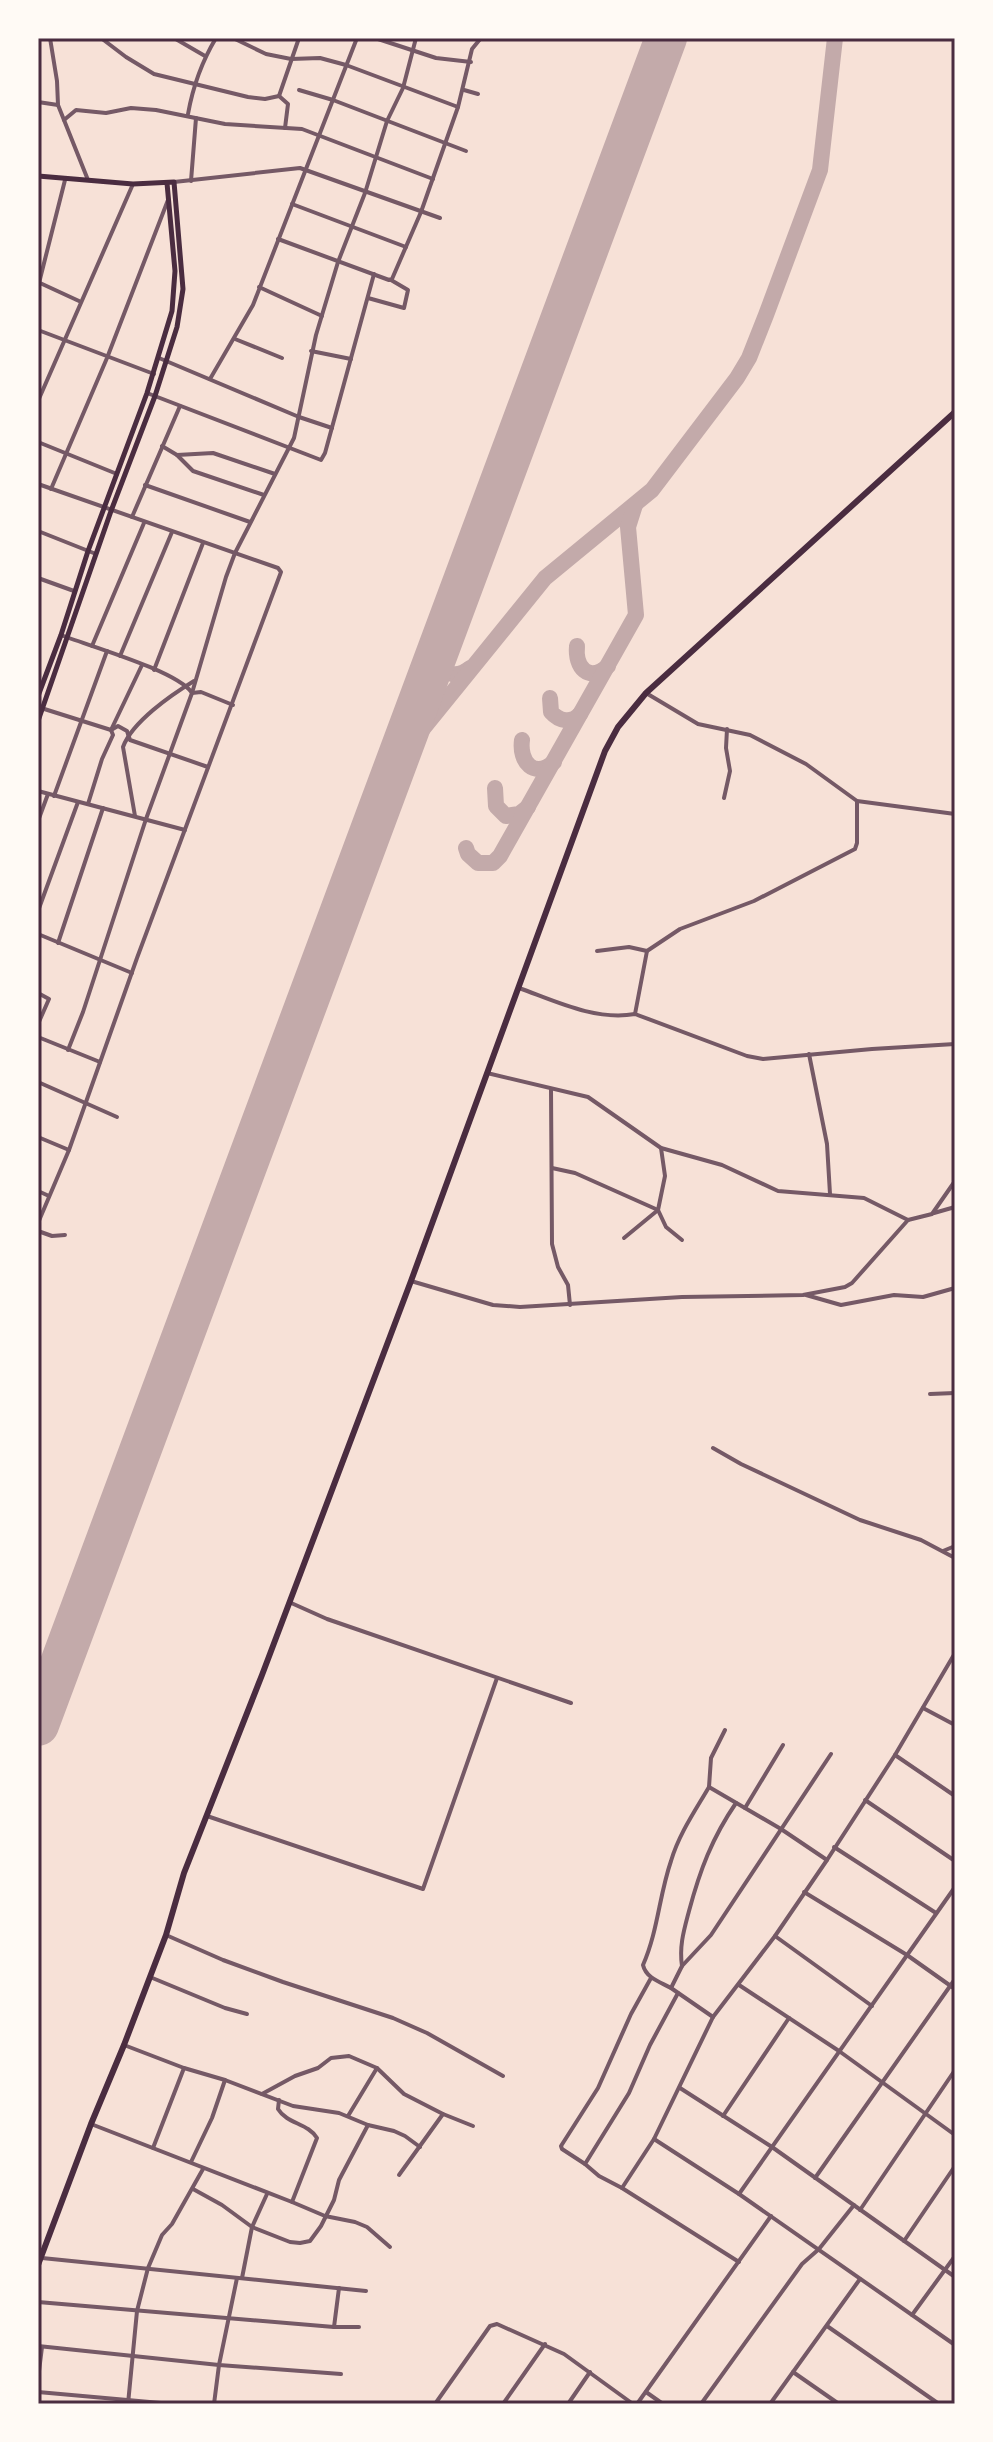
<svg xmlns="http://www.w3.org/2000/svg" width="993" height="2442" font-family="'PT Sans',sans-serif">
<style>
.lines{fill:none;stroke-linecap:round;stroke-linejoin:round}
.taxiway{stroke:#c3aaaa;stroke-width:16}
.runway{stroke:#c3aaaa;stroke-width:42}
.minor{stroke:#755966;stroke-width:4}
.tertiary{stroke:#755966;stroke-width:4}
.secondary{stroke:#4a2c40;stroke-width:5}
.trunk{stroke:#4a2c40;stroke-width:6}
.neatline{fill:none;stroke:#4a2c40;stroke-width:3}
</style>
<rect width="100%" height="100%" fill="#f7e1d7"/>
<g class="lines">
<g class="taxiway">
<path d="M 577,646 C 575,667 588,683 608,666"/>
<path d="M 437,653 C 439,672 453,681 470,668"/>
<path d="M 550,698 L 551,712 C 559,721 571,724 580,714"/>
<path d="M 522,740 C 519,762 534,779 554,762"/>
<path d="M 396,762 L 545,578 L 652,490 L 737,378 L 749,358 L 766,315 L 820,170 L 835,38"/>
<path d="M 495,788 L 496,806 L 506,816 L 519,814 L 528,807"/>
<path d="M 466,848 L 468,854 L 478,863 L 493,863 L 500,856 L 636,615 L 628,527 L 635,505"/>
</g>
<path class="runway" d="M 38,1725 L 666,38"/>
<g class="minor">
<path d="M 50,38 L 57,81 L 58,105 L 88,180"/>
<path d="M 101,38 L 126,57 L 154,74 L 248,97 L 265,99 L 279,96 L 288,104 L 285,128"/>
<path d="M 174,38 L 205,56"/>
<path d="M 233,38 L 266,54 L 291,59 L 320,58 L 346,65 L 458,107"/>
<path d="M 375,38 L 436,58 L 471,62"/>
<path d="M 299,90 L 333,100 L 466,151"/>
<path d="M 464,90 L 478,94"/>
<path d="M 279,96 L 299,38"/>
<path d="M 38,102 L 58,105"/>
<path d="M 188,114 C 193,86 201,63 216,38"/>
<path d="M 64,120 L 76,110 L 106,113 L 131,108 L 156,110 L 225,124 L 302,129 L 433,179"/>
<path d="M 191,181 L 196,118"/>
<path d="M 174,182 L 300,168 L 440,218"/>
<path d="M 292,204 L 406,247"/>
<path d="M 278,239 L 389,280 L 392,279 L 421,212 L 458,107 L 472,49 L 481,38"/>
<path d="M 39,283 L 65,180"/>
<path d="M 40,283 L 79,301"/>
<path d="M 259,287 L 322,316"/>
<path d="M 368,298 L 404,308 L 408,290 L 391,280"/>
<path d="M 38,330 L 154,374"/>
<path d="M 235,339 L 282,358"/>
<path d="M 311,351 L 351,359"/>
<path d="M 159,358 L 299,417 L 332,428"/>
<path d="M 210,379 L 253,305 L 357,38"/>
<path d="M 147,393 L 321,460 L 325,453 L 374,274"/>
<path d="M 38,401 L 133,184"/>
<path d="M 38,442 L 117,474"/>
<path d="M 162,446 L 177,455 L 193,471 L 264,495"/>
<path d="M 177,455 L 213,453 L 275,474"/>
<path d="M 38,484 L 278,568 L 281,572 L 137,958 L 69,1150 L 38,1223"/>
<path d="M 145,485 L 250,522"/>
<path d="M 51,489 L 107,358 L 168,200"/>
<path d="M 132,517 L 180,406"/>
<path d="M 38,578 L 74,591"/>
<path d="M 61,635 C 89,646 178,671 192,693 L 201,692 L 233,705"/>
<path d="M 92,646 L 144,523"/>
<path d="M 120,656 L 172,532"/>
<path d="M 154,670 L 203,543"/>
<path d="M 646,693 L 698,724 L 750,735 L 806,764 L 857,801 L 955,814"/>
<path d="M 38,707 L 111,730 L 118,726 L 127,731 L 130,740 L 208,767"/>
<path d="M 38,791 L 185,830"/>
<path d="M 54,796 L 107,651"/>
<path d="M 724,798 L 730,771 L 726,748 L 727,729"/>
<path d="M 88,804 L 102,759 L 113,735 L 111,730 L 142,665"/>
<path d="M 135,816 L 123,747 C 132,722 171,695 194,681"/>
<path d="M 38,821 L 48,794"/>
<path d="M 38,911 L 78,802"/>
<path d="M 38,934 L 132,973"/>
<path d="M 58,943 L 103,808"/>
<path d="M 597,951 L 629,947 L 647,951"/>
<path d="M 519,988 C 555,1001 595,1021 635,1014 L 747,1056 L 763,1059 L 872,1049 L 955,1044"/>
<path d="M 38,993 L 49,999 L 38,1024"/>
<path d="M 635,1014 L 647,951 L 680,929 L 754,901 L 855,849 L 857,843 L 857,801"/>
<path d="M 38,1037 L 100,1062"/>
<path d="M 68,1050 L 83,1012 L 146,819 L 192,693 L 226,577 L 235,553 L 294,438 L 316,335 L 338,262 L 365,193 L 387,121 L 403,88 L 416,38"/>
<path d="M 809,1054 L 827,1144 L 830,1194"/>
<path d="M 487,1073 L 588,1097 L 661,1148 L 722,1165 L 778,1191 L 864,1198 L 908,1220"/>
<path d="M 38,1082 L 117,1117"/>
<path d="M 551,1089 L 552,1244 L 558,1267 L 568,1285 L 570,1305"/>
<path d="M 38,1137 L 69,1150"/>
<path d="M 552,1168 L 575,1173 L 658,1210 L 666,1227 L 682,1240"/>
<path d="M 38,1191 L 49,1196"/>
<path d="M 934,1213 L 955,1207"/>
<path d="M 38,1231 L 52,1236 L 65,1235"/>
<path d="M 624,1238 L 658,1210 L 665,1176 L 661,1148"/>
<path d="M 411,1281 L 493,1305 L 520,1307 L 682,1297 L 803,1295 L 845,1287 L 852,1283 L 908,1220 L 932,1214 L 955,1181"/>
<path d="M 806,1295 L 841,1305 L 894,1295 L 923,1297 L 955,1288"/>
<path d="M 930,1394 L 955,1393"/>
<path d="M 713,1448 L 741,1464 L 860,1520 L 921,1540 L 955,1558"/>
<path d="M 943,1551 L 955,1546"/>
<path d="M 289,1602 L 327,1619 L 571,1703"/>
<path d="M 923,1708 L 955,1725"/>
<path d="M 725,1730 L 711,1758 L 709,1787 L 781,1829 L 827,1860"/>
<path d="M 895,1755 L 955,1796"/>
<path d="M 709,1787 C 695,1811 679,1834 671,1861 C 659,1896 658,1931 643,1965 C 646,1978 660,1982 671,1988 L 682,1966 L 711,1935 L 831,1754"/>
<path d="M 865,1800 L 955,1861"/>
<path d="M 745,1808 L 783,1745"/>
<path d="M 207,1816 L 423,1889 L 497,1678"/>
<path d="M 834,1847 L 936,1913"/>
<path d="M 804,1892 L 907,1955 L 955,1989"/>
<path d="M 166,1935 L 223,1960 L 283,1982 L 393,2018 L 427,2033 L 503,2076"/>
<path d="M 775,1936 L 872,2006"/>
<path d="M 682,1966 C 679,1946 684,1930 689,1911 C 700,1870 712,1838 736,1803"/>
<path d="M 150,1977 L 225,2008 L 247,2014"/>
<path d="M 739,1985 L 839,2051 L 955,2135"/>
<path d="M 671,1988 L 713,2017"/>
<path d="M 678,1993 L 650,2045 L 629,2093 L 585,2164 L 599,2176 L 622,2188 L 739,2262"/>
<path d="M 124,2045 L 184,2068 L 225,2080 L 293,2106 L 339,2113 L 368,2125 L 394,2131 L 405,2136 L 420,2147"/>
<path d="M 680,2088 L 772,2147 L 955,2277"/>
<path d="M 262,2094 L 295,2076 L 318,2068 L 331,2058 L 349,2056 L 377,2068 L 404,2094 L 443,2114 L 473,2126"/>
<path d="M 348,2116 L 377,2068"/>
<path d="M 723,2116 L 789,2018"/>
<path d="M 91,2124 L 292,2202 L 317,2138 C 308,2123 287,2124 278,2109 L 279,2100"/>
<path d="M 654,2139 L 739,2194 L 955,2345"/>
<path d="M 153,2148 L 184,2068"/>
<path d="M 191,2162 L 212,2118 L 225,2080"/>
<path d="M 585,2164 L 562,2149 L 561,2146 L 598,2088 L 631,2014 L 651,1978"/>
<path d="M 399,2175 L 443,2114"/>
<path d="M 815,2178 L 955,1979"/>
<path d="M 622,2188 L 654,2139 L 713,2017 L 775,1936 L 827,1860 L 895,1755 L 955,1653"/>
<path d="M 193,2189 L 222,2205 L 252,2227 L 290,2242 L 300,2243 L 310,2241 L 321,2226 L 334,2200 L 339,2180 L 368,2125"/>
<path d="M 739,2194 L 955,1887"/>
<path d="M 292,2202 L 325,2216 L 355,2222 L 367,2227 L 390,2247"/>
<path d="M 860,2210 L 955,2070"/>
<path d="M 904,2241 L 955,2166"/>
<path d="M 42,2258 L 366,2291"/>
<path d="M 242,2278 L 252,2227 L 267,2194"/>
<path d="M 38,2302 L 334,2327 L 359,2327"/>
<path d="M 912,2315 L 955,2256"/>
<path d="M 827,2326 L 939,2404"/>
<path d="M 334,2327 L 339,2288"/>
<path d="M 38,2346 L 219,2365 L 341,2374"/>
<path d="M 793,2372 L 839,2404"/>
<path d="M 38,2379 L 42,2347"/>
<path d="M 38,2392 L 172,2404"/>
<path d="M 646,2392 L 663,2404"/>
<path d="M 128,2404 L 137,2311 L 148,2268 L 162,2235 L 172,2224 L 203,2169"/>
<path d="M 214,2404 L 219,2365 L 237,2278"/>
<path d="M 435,2404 L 490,2326 L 497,2324 L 564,2354 L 633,2404"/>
<path d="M 503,2404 L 545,2344"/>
<path d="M 568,2404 L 590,2372"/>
<path d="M 637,2404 L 771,2216"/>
<path d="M 701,2404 L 802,2264 L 819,2249 L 854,2205"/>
<path d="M 770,2404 L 860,2279"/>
</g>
<path class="tertiary" d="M 38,531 L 96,554"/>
<g class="secondary">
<path d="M 38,176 L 133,184 L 174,182 L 183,289 L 177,327 L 155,396 L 111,511 L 38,721"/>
<path d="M 38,696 L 61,635 L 88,551 L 147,393 L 172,311 L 175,271 L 167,183"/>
</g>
<path class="trunk" d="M 38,2265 L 91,2124 L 124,2045 L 166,1935 L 184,1873 L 262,1675 L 411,1281 L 605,751 L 618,727 L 646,693 L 955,412"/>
</g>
<rect width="993" height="2442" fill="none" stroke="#fffaf5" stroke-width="80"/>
<rect x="40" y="40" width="913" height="2362" class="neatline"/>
</svg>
